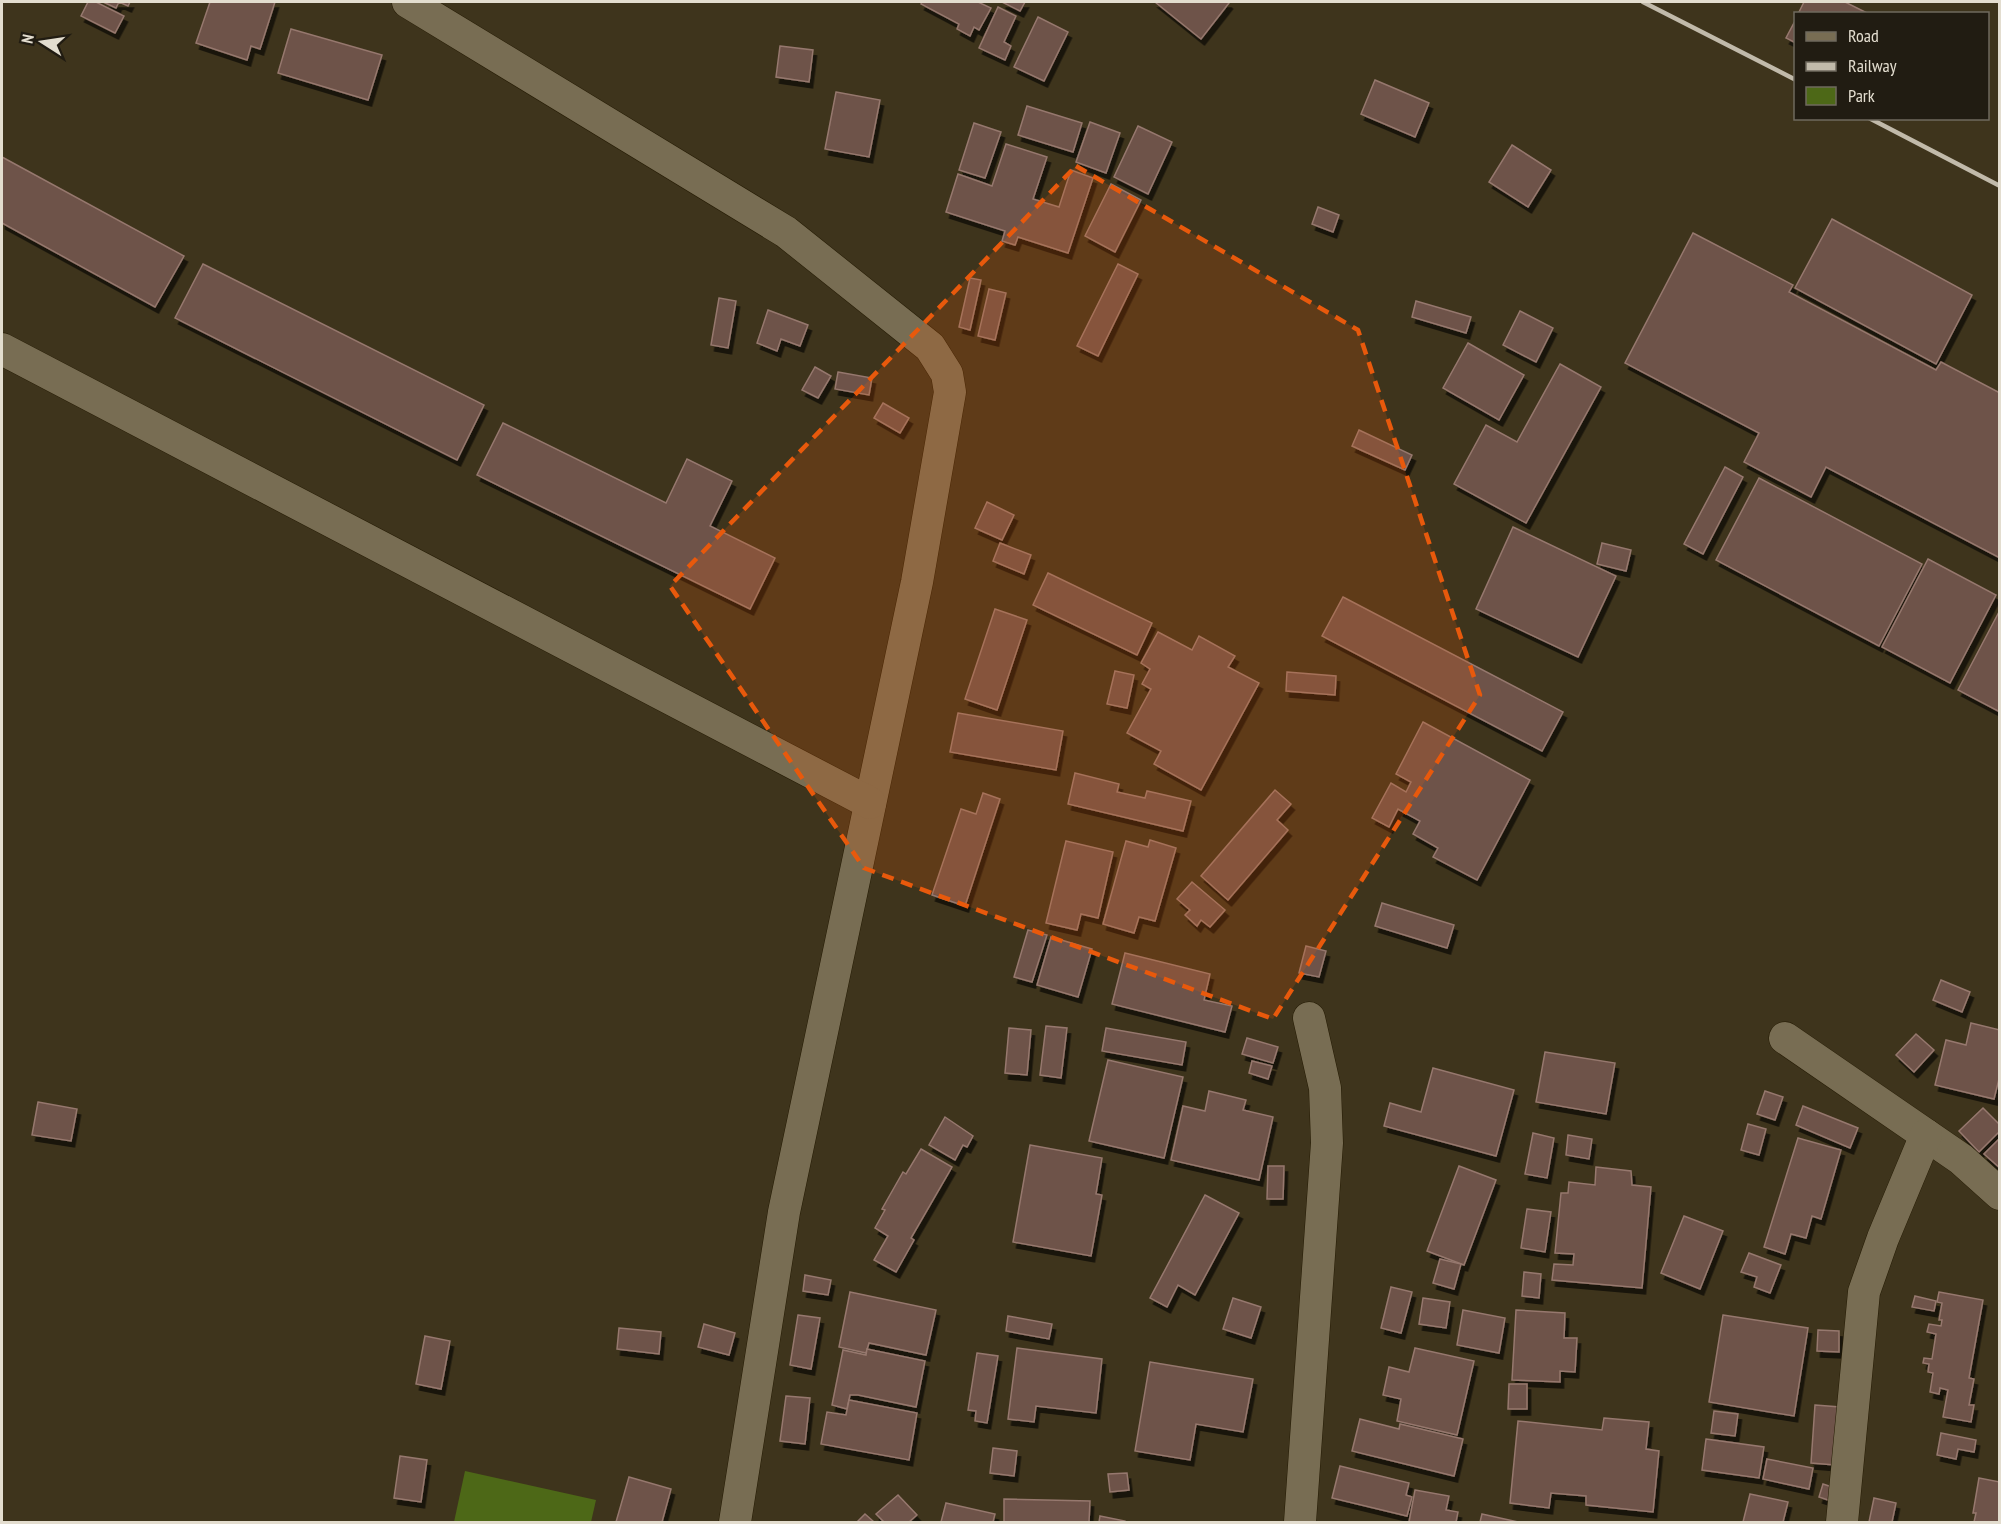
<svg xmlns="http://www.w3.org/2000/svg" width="2001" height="1524" font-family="'PT Sans Narrow',sans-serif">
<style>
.park{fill:#4d6817}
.building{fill:#6e5248;stroke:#96786e;stroke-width:1.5;filter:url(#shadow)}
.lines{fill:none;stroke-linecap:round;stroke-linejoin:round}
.minor-casing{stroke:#251b04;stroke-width:33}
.minor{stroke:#786d53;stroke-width:32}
.rail{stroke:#c1baaa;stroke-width:4.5}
.marked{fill:#e8590c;fill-opacity:0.2;stroke:#e8590c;stroke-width:4.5;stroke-dasharray:12 8;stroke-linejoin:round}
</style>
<defs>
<filter id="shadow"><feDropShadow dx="3.5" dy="6" stdDeviation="0" flood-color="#0009"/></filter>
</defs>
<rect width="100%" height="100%" fill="#3e341c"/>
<path class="park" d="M 465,1471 L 596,1500 L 591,1522 L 454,1522 Z"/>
<g class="building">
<path d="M 88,2 L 96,2 L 124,16 L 115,33 L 81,16 Z"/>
<path d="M 103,2 L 130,2 L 128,6 L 119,2 L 116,8 Z"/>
<path d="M 210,2 L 275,2 L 260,49 L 251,46 L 247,60 L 196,43 Z"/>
<path d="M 922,2 L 978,2 L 991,8 L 979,30 L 974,27 L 970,36 L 957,29 L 959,24 L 921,4 Z"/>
<path d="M 1002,2 L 1025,2 L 1020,11 Z"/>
<path d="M 1155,2 L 1228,2 L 1229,3 L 1201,39 Z"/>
<path d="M 1804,2 L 1845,2 L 1869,14 L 1798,14 Z"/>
<path d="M 998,7 L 1016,16 L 1004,42 L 1011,46 L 1005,60 L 979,48 Z"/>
<path d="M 1038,17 L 1068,32 L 1044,81 L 1014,67 Z"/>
<path d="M 1796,19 L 1796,43 L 1786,38 Z"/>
<path d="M 291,29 L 382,55 L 368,100 L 278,73 Z"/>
<path d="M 780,46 L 813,50 L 809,82 L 776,77 Z"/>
<path d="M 1375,80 L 1429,103 L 1415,137 L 1361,114 Z"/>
<path d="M 836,92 L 880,100 L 869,157 L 825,149 Z"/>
<path d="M 1027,106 L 1082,123 L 1073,152 L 1018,135 Z"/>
<path d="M 1090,122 L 1120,133 L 1106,173 L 1076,162 Z"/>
<path d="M 974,123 L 1001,132 L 985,178 L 959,170 Z"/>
<path d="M 1138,126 L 1172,142 L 1148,194 L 1114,177 Z"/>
<path d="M 1006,144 L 1047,157 L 1033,199 L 1059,207 L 1071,170 L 1093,178 L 1068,253 L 1018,237 L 1015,245 L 1002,241 L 1005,231 L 946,212 L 958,174 L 992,186 Z"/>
<path d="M 1512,145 L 1551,170 L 1528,207 L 1489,182 Z"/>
<path d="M 2,157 L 184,256 L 155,307 L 2,223 Z"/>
<path d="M 1111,184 L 1141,200 L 1115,252 L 1085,236 Z"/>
<path d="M 1318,207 L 1339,215 L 1333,232 L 1312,224 Z"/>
<path d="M 1832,219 L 1972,295 L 1936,364 L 1795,288 Z"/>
<path d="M 1693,233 L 1793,285 L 1789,292 L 1936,370 L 1941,362 L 2000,393 L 2000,558 L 1826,467 L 1811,497 L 1744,462 L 1759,433 L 1625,363 Z"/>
<path d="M 203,264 L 484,405 L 457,460 L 175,318 Z"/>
<path d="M 1118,264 L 1138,274 L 1098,356 L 1077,346 Z"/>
<path d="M 970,278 L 981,280 L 970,330 L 959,327 Z"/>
<path d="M 989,289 L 1006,293 L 995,340 L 978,336 Z"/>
<path d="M 719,298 L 736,301 L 728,348 L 711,345 Z"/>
<path d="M 1416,301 L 1471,317 L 1466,333 L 1412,317 Z"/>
<path d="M 768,310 L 808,325 L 800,346 L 781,339 L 777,351 L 757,343 Z"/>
<path d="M 1520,311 L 1553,328 L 1536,362 L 1503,345 Z"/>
<path d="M 1468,343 L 1524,375 L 1499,420 L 1443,388 Z"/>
<path d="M 1560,364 L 1601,387 L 1526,523 L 1454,484 L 1486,425 L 1517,442 Z"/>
<path d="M 815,367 L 831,376 L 818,398 L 802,390 Z"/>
<path d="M 838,372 L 872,378 L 869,395 L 835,389 Z"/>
<path d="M 883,403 L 909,418 L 900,433 L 874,418 Z"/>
<path d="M 503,423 L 666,503 L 687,459 L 732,481 L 710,526 L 775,558 L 750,609 L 477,475 Z"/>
<path d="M 1359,430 L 1412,455 L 1405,470 L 1352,446 Z"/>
<path d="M 1725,467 L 1743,477 L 1703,554 L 1684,544 Z"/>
<path d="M 1759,478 L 1922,564 L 1879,646 L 1716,560 Z"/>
<path d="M 987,502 L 1014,515 L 1002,540 L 975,528 Z"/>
<path d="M 1513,527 L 1616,576 L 1578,657 L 1476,609 Z"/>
<path d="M 1000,543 L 1031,555 L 1024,574 L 993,561 Z"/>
<path d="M 1602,543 L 1631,550 L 1626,571 L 1597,564 Z"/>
<path d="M 1928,559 L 1996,595 L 1950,683 L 1882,647 Z"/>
<path d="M 1048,573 L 1152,623 L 1137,655 L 1033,605 Z"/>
<path d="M 1343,597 L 1563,712 L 1542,751 L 1322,636 Z"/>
<path d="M 995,609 L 1027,620 L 997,710 L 965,699 Z"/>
<path d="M 2000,610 L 2000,712 L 1958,690 Z"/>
<path d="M 1158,632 L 1192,650 L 1199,636 L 1235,656 L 1228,667 L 1259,683 L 1201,790 L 1154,764 L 1161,751 L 1127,733 L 1151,689 L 1142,684 L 1150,669 L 1141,663 Z"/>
<path d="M 1115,671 L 1134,675 L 1127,708 L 1107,704 Z"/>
<path d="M 1287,672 L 1336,676 L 1335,695 L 1286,691 Z"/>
<path d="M 958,713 L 1063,731 L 1056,770 L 950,752 Z"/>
<path d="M 1423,722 L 1530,780 L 1477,880 L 1433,857 L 1438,848 L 1413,834 L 1420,821 L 1398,809 L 1389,827 L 1372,818 L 1391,783 L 1406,792 L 1411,782 L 1396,774 Z"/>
<path d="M 1075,773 L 1119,784 L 1117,792 L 1145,798 L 1147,791 L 1191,801 L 1183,831 L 1068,804 Z"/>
<path d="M 1275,790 L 1291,804 L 1277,820 L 1288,830 L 1228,900 L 1201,876 Z"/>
<path d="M 983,793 L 1000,799 L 965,906 L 932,895 L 961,809 L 976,814 Z"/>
<path d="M 1150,840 L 1176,848 L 1155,921 L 1139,917 L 1134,933 L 1103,924 L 1126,841 L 1148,847 Z"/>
<path d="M 1066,841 L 1113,852 L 1098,918 L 1081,914 L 1077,930 L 1046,923 Z"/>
<path d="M 1192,882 L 1225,910 L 1210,927 L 1201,920 L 1197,926 L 1185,915 L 1190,910 L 1177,899 Z"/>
<path d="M 1382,903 L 1454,925 L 1447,948 L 1375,926 Z"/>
<path d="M 1028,930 L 1047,935 L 1032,982 L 1014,977 Z"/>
<path d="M 1051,937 L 1092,949 L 1078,997 L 1037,985 Z"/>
<path d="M 1306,946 L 1326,951 L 1319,977 L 1299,973 Z"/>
<path d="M 1125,953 L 1210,974 L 1204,1000 L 1232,1006 L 1225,1032 L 1112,1004 Z"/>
<path d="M 1941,980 L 1970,992 L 1962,1012 L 1933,1000 Z"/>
<path d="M 1971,1023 L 2000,1030 L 2000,1075 L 1994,1099 L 1935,1085 L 1946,1040 L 1966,1045 Z"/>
<path d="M 1046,1026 L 1067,1028 L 1061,1078 L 1040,1075 Z"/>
<path d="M 1009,1028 L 1031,1030 L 1027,1075 L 1005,1073 Z"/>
<path d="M 1106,1028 L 1186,1042 L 1182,1065 L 1102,1051 Z"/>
<path d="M 1916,1034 L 1934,1050 L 1914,1072 L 1896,1055 Z"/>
<path d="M 1247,1038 L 1278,1047 L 1273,1063 L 1242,1054 Z"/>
<path d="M 1545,1052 L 1615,1063 L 1606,1114 L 1536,1102 Z"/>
<path d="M 1108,1060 L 1183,1077 L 1164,1158 L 1089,1141 Z"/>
<path d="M 1252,1061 L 1272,1066 L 1268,1079 L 1249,1073 Z"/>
<path d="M 1433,1068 L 1514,1090 L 1496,1156 L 1384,1126 L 1390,1103 L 1421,1112 Z"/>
<path d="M 1209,1091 L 1246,1100 L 1243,1110 L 1273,1117 L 1259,1180 L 1171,1160 L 1183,1106 L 1205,1111 Z"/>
<path d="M 1765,1091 L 1783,1097 L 1775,1120 L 1757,1114 Z"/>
<path d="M 38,1102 L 77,1109 L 71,1141 L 32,1135 Z"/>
<path d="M 1803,1106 L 1858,1128 L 1850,1148 L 1796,1125 Z"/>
<path d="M 1983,1108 L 2000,1125 L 2000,1131 L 1979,1152 L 1959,1131 Z"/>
<path d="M 945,1117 L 973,1136 L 967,1147 L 963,1145 L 955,1160 L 929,1145 Z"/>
<path d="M 1748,1124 L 1766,1129 L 1759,1155 L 1741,1150 Z"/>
<path d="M 1533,1133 L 1554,1138 L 1547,1178 L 1525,1174 Z"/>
<path d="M 1568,1135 L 1592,1139 L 1589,1159 L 1566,1155 Z"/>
<path d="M 1798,1138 L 1841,1150 L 1821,1219 L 1812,1216 L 1806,1238 L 1791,1234 L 1785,1254 L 1764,1247 Z"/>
<path d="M 2000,1138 L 2000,1168 L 1984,1154 Z"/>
<path d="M 1030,1145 L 1102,1158 L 1096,1194 L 1102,1195 L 1091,1256 L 1013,1242 Z"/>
<path d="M 921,1149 L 952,1167 L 911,1238 L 914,1240 L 896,1272 L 874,1260 L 888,1236 L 875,1228 L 885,1210 L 882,1209 L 903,1172 L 906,1174 Z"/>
<path d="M 1268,1166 L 1284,1166 L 1283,1199 L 1267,1199 Z"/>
<path d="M 1459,1166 L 1496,1180 L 1464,1265 L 1427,1251 Z"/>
<path d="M 1596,1167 L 1631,1171 L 1632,1185 L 1651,1187 L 1642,1288 L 1552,1280 L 1554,1264 L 1573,1265 L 1574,1254 L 1555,1253 L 1561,1193 L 1568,1193 L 1569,1182 L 1595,1185 Z"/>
<path d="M 1205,1195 L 1239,1213 L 1195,1295 L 1178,1285 L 1167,1307 L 1150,1298 Z"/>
<path d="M 1527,1209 L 1551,1212 L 1545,1252 L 1521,1248 Z"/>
<path d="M 1684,1216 L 1723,1231 L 1700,1289 L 1661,1273 Z"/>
<path d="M 1749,1253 L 1781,1265 L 1770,1293 L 1754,1287 L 1757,1277 L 1741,1272 Z"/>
<path d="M 1440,1259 L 1461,1264 L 1454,1289 L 1433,1283 Z"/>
<path d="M 1524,1272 L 1541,1274 L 1539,1298 L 1522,1296 Z"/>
<path d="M 805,1275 L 831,1280 L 828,1295 L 803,1291 Z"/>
<path d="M 1391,1287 L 1412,1292 L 1401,1333 L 1381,1328 Z"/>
<path d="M 850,1292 L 936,1310 L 926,1355 L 869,1343 L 866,1353 L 839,1347 Z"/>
<path d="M 1939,1292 L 1983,1300 L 1969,1378 L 1974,1379 L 1969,1405 L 1974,1405 L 1971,1422 L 1943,1417 L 1948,1390 L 1940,1388 L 1939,1394 L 1930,1392 L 1933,1373 L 1928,1372 L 1929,1364 L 1923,1363 L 1924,1358 L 1932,1359 L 1936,1334 L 1927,1332 L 1929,1324 L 1941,1326 L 1942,1320 L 1939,1320 L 1942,1303 L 1937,1302 Z"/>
<path d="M 1915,1296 L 1936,1301 L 1934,1311 L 1912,1307 Z"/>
<path d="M 1233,1298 L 1261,1307 L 1251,1338 L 1223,1329 Z"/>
<path d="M 1423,1298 L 1450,1302 L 1446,1328 L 1419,1324 Z"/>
<path d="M 1463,1310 L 1505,1318 L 1499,1353 L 1457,1345 Z"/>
<path d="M 1516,1310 L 1565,1313 L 1564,1338 L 1577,1338 L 1575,1372 L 1560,1371 L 1560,1382 L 1512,1380 Z"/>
<path d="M 798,1315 L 820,1318 L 811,1369 L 790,1365 Z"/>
<path d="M 1723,1315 L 1808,1328 L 1794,1416 L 1709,1402 Z"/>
<path d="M 1008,1316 L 1052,1324 L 1049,1339 L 1006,1331 Z"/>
<path d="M 704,1324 L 735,1333 L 729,1355 L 698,1347 Z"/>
<path d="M 619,1328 L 661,1332 L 659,1354 L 617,1349 Z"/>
<path d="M 1818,1330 L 1839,1331 L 1839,1352 L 1817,1351 Z"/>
<path d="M 425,1336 L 450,1341 L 441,1389 L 416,1384 Z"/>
<path d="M 1017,1348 L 1102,1359 L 1096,1413 L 1036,1406 L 1034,1422 L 1008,1419 Z"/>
<path d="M 1415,1348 L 1474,1361 L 1457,1435 L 1397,1421 L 1401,1399 L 1383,1395 L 1389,1367 L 1409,1372 Z"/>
<path d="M 867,1349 L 925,1361 L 916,1407 L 858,1395 L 850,1395 L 847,1409 L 832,1405 L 843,1350 L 866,1355 Z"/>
<path d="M 977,1353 L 998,1356 L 987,1423 L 975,1421 L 976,1411 L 968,1410 Z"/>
<path d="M 1150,1362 L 1253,1379 L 1243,1432 L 1196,1424 L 1190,1460 L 1135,1451 Z"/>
<path d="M 1509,1384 L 1527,1384 L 1527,1409 L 1508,1409 Z"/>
<path d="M 786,1396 L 810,1398 L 805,1444 L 780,1441 Z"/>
<path d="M 849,1400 L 917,1413 L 909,1460 L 821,1444 L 827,1412 L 846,1415 Z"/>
<path d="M 1815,1405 L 1840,1407 L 1835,1465 L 1811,1463 Z"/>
<path d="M 1714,1411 L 1738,1414 L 1735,1436 L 1711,1433 Z"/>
<path d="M 1604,1418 L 1649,1422 L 1646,1449 L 1659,1451 L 1653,1512 L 1586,1505 L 1586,1496 L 1551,1493 L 1549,1508 L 1510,1503 L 1518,1421 L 1602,1430 Z"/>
<path d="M 1360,1419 L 1399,1429 L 1400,1424 L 1463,1439 L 1454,1476 L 1352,1451 Z"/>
<path d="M 1941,1433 L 1976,1440 L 1974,1452 L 1958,1449 L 1956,1459 L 1937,1455 Z"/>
<path d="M 1706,1439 L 1764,1447 L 1759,1478 L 1702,1470 Z"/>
<path d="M 993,1448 L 1017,1451 L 1014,1476 L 990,1473 Z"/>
<path d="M 400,1456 L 427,1460 L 421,1502 L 394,1498 Z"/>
<path d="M 1767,1459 L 1813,1468 L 1809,1489 L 1763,1479 Z"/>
<path d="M 1340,1466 L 1409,1483 L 1406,1495 L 1412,1497 L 1407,1516 L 1332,1498 Z"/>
<path d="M 1127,1473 L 1129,1490 L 1110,1492 L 1108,1474 Z"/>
<path d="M 629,1477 L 671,1489 L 662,1522 L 616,1522 Z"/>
<path d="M 1979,1478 L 2000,1482 L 2000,1522 L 1974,1522 L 1976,1513 L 1973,1513 Z"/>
<path d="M 1823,1484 L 1838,1489 L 1834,1502 L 1819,1497 Z"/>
<path d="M 1415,1490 L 1449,1496 L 1446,1510 L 1458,1512 L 1456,1522 L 1409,1522 Z"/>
<path d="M 1750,1494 L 1788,1502 L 1783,1522 L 1743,1522 Z"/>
<path d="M 898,1495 L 917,1515 L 909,1522 L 884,1522 L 876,1514 Z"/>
<path d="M 1874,1498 L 1896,1503 L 1892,1522 L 1869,1522 Z"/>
<path d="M 1004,1499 L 1090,1501 L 1089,1522 L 1004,1522 Z"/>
<path d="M 946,1503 L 995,1514 L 993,1522 L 941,1522 Z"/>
<path d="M 865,1514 L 874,1522 L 857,1522 Z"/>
<path d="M 1482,1514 L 1518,1522 L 1480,1522 Z"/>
<path d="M 1100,1516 L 1125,1521 L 1125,1522 L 1099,1522 Z"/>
</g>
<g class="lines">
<g class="minor-casing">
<g id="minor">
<path d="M 408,2 L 786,232 L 930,347 L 947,374 L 950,392 L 917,582 L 784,1212 L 735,1522"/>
<path d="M 2,349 L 870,803"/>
<path d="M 1785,1038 L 1961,1159 L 2000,1194"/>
<path d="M 1300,1522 L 1327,1143 L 1325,1088 L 1309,1018"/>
<path d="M 1842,1522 L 1864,1292 L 1883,1238 L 1926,1135"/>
</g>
</g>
<use href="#minor" class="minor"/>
<g class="rail">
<path d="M 1643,2 L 1796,80"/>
<path d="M 1869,118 L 2000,186"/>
</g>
</g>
<path class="marked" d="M 1076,166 L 1358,330 L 1480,695 L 1273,1019 L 864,868 L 670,586 Z"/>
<rect width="2001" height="1524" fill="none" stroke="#e3ddcf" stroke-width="6"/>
<rect x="1794" y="12" width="195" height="108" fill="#211c12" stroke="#6f695e" stroke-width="1.5"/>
<rect x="1806" y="32" width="30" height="9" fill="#786d53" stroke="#6f695e" stroke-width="1.5"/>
<text x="1848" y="42" font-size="18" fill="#e3ddcf">Road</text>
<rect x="1806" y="62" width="30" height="9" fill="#c1baaa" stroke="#6f695e" stroke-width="1.5"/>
<text x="1848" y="72" font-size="18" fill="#e3ddcf">Railway</text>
<rect x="1806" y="87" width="30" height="18" fill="#4d6817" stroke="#6f695e" stroke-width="1.5"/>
<text x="1848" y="102" font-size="18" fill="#e3ddcf">Park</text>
<g transform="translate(42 42) rotate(282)" stroke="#211c12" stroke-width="4.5" paint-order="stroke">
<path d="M0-4.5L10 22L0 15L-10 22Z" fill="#e3ddcf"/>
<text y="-9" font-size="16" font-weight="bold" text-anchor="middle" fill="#e3ddcf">N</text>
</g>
</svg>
